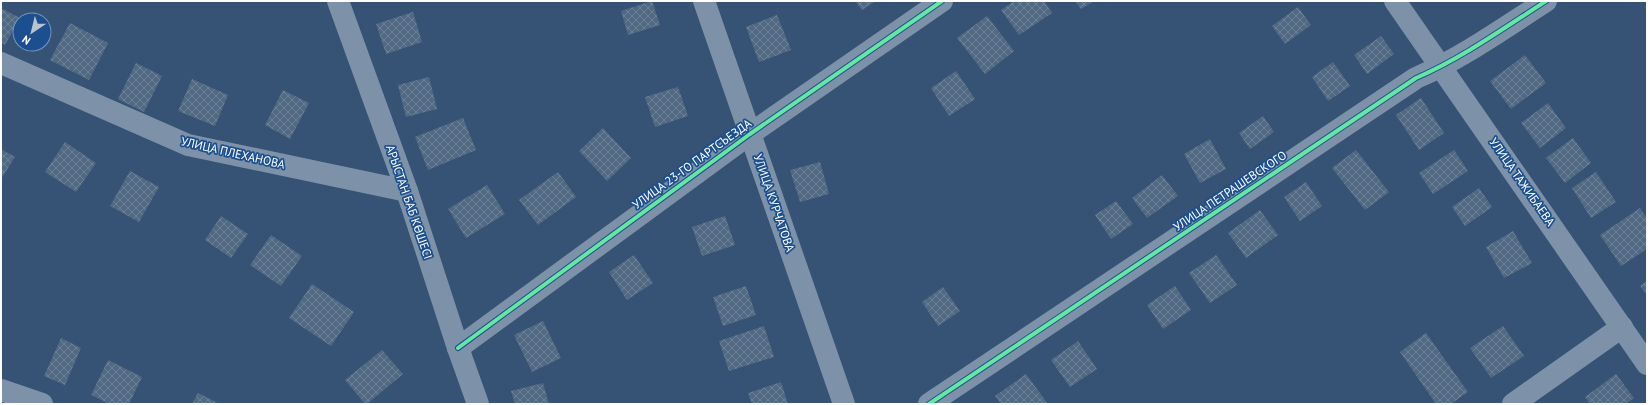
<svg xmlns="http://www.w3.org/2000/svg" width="1648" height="405" font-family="'PT Sans',sans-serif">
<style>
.building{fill:url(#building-cross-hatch)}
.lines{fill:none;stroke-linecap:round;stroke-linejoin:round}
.minor{stroke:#7d92a8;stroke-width:22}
.cycleway-casing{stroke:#1b4f8f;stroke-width:6}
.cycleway{stroke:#66e7a1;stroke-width:4}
.labels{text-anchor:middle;stroke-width:3.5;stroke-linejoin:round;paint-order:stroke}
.street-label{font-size:12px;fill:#fff;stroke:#1b4f8f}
</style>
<defs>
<pattern id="building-cross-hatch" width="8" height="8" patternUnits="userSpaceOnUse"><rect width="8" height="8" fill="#526984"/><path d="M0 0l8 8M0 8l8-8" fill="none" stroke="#6c8096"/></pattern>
</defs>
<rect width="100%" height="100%" fill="#365274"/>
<g class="building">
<path d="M 652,1 L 660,25 L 628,35 L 621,11 Z"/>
<path d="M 855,1 L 876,1 L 862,10 Z"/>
<path d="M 1014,1 L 1044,1 L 1052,13 L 1019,35 L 1001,10 Z"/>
<path d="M 1075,1 L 1094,1 L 1081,9 Z"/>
<path d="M 1298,7 L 1311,25 L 1285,44 L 1272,26 Z"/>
<path d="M 1,8 L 20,18 L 5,45 L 1,42 Z"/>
<path d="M 413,12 L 422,42 L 386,54 L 376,24 Z"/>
<path d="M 777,15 L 791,50 L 759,62 L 746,27 Z"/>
<path d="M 987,16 L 1014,51 L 985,74 L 957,38 Z"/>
<path d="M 70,23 L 108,43 L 89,80 L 50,60 Z"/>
<path d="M 1381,36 L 1394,54 L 1367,74 L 1354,55 Z"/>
<path d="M 1525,55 L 1546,83 L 1511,109 L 1490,81 Z"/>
<path d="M 1333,62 L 1350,86 L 1328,101 L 1312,77 Z"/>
<path d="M 136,63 L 162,76 L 144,112 L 118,99 Z"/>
<path d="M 956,71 L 975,99 L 949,116 L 931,88 Z"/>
<path d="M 429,77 L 437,109 L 406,117 L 398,85 Z"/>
<path d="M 192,79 L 228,95 L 215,126 L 178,111 Z"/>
<path d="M 678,87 L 688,116 L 655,127 L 645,97 Z"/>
<path d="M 283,90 L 309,103 L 290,139 L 265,125 Z"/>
<path d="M 1421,98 L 1444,133 L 1419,150 L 1396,115 Z"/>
<path d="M 1548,103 L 1566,128 L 1540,148 L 1521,123 Z"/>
<path d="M 1263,116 L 1274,132 L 1250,149 L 1239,133 Z"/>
<path d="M 463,118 L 476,150 L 428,170 L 415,137 Z"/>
<path d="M 603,128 L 631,158 L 607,181 L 579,151 Z"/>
<path d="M 1573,138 L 1591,163 L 1565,183 L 1546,158 Z"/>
<path d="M 1210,139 L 1226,169 L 1200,183 L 1184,154 Z"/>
<path d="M 65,142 L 96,163 L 76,192 L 45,172 Z"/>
<path d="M 1,149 L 15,157 L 1,179 Z"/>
<path d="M 1356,150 L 1389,192 L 1365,210 L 1332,168 Z"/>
<path d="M 1454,150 L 1468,171 L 1433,194 L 1419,173 Z"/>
<path d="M 820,162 L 829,194 L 800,202 L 790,170 Z"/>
<path d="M 130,171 L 159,187 L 139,222 L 110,206 Z"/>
<path d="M 558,172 L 576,197 L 538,225 L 519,200 Z"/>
<path d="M 1596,172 L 1616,202 L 1591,218 L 1572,188 Z"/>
<path d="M 1162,175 L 1178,196 L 1147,218 L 1132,198 Z"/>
<path d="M 1306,182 L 1322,206 L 1300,221 L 1284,197 Z"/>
<path d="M 487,185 L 505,214 L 466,238 L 448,209 Z"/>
<path d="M 1479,188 L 1492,207 L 1465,226 L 1452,207 Z"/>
<path d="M 1116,201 L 1133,224 L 1111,239 L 1095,215 Z"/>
<path d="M 1640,208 L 1647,218 L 1647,249 L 1621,266 L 1600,235 Z"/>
<path d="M 1260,210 L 1278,235 L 1246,258 L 1228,233 Z"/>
<path d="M 221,216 L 248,234 L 231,258 L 205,240 Z"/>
<path d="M 725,216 L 735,245 L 702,256 L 692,227 Z"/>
<path d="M 1513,231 L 1532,263 L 1504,278 L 1486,247 Z"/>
<path d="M 271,235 L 302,256 L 281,286 L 250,265 Z"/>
<path d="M 634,255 L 653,283 L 627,300 L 609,272 Z"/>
<path d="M 1216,255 L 1237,285 L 1210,303 L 1189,273 Z"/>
<path d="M 1647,281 L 1647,295 L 1640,286 Z"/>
<path d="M 312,284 L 354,312 L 331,346 L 289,318 Z"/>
<path d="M 746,286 L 756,315 L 723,326 L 713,297 Z"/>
<path d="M 1175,286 L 1191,310 L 1163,329 L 1147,305 Z"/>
<path d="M 943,287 L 960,311 L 938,326 L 922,302 Z"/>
<path d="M 543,321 L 561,358 L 532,372 L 514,335 Z"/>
<path d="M 764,326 L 774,357 L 729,371 L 719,341 Z"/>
<path d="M 1503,326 L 1524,356 L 1491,378 L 1470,348 Z"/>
<path d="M 1426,333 L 1468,392 L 1451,404 L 1436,404 L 1400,352 Z"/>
<path d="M 61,338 L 81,348 L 65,385 L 44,376 Z"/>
<path d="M 1078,341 L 1097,369 L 1070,387 L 1051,360 Z"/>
<path d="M 382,350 L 403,374 L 367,404 L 365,404 L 345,380 Z"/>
<path d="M 108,360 L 142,377 L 129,404 L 110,404 L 91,395 Z"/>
<path d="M 1026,374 L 1048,404 L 1001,404 L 995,396 Z"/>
<path d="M 1616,374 L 1634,398 L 1626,404 L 1590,404 L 1585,397 Z"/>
<path d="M 781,382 L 788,404 L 752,404 L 748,393 Z"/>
<path d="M 543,383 L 549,404 L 515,404 L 511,391 Z"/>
<path d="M 198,393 L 220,404 L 192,404 Z"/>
</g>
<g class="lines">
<g class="minor">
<path d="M 338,1 L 407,191 L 458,348 L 478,404"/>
<path d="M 704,1 L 844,404"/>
<path d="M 1395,1 L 1647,364"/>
<path d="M 1,63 L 188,145 L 407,191"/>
<path d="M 458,348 L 750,134 L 942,1"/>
<path d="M 1,390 L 42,404"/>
<path d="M 929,404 L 1416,78 C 1462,58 1504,28 1546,1"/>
<path d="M 1513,404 L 1622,327"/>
</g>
<g class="cycleway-casing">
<g id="cycleway">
<path d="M 458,348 L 750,134 L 942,1"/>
<path d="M 929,404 L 1416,78 C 1462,58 1504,28 1546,1"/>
</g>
</g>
<use href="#cycleway" class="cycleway"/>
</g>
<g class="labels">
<g class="street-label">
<text transform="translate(233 153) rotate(13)" y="4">УЛИЦА ПЛЕХАНОВА</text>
<text transform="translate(692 164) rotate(-36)" y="4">УЛИЦА 23-ГО ПАРТСЪЕЗДА</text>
<text transform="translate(1522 182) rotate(55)" y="4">УЛИЦА ТАЖИБАЕВА</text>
<text transform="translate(1230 191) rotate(-34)" y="4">УЛИЦА ПЕТРАШЕВСКОГО</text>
<text transform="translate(409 202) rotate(71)" y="4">АРЫСТАН БАБ КӨШЕСІ</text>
<text transform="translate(774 203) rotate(71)" y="4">УЛИЦА КУРЧАТОВА</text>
</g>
</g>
<rect width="1648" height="405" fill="none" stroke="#ffffff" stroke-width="4"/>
<g transform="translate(32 32) rotate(215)"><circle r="19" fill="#1b4f8f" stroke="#7695bc"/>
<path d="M0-3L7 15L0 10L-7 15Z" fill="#b9c2ce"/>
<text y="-6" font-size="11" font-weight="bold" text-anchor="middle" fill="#ffffff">N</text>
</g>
</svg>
